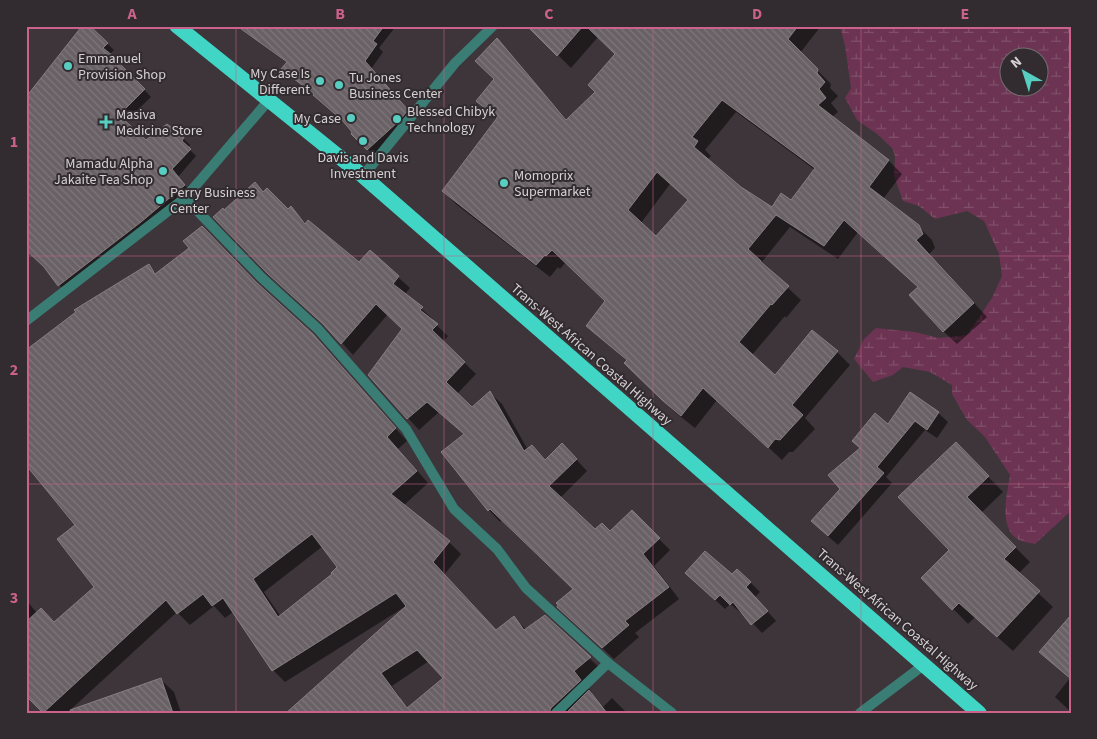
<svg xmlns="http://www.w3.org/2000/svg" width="1097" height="739" font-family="'Source Sans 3',sans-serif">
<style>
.wetland{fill:url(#wetland-marsh);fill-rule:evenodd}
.shadow{fill:#0007;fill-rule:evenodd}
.building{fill:url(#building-back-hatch);stroke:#857d81;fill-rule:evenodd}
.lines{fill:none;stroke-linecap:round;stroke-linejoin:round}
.street{stroke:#397d75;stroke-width:10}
.highway{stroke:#41d5c6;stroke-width:15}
.grid{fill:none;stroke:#ca628b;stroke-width:1;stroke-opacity:0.55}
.poi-dot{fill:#57cec1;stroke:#322b2f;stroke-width:2}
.labels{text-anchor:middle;stroke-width:4;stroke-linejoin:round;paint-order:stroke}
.poi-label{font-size:14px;fill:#d6d1d3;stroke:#322b2f;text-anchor:start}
.street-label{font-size:14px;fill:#d6d1d3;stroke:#322b2f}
.neatline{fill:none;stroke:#ca628b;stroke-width:2}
.grid-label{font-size:16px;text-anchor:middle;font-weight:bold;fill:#ca628b}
</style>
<defs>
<pattern id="wetland-marsh" width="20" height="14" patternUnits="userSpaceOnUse" patternTransform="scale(1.25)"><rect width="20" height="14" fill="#6c3352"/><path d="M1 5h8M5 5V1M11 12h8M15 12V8" fill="none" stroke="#80506a"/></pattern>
<pattern id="building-back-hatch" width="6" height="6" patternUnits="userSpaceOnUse" patternTransform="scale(1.25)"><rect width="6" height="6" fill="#696165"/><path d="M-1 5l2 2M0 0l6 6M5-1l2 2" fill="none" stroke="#7e777a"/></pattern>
</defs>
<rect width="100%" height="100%" fill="#3d3539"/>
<path class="wetland" d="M 840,26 L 1071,26 L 1071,511 L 1035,544 C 1030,543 1024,542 1019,540 C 998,529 1007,494 1010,475 L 985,437 L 967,420 L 952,394 L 952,385 L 930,372 L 903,367 L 893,375 L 873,382 L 854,359 L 864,339 L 876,328 L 915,332 L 939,338 L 967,335 L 992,298 L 1002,276 L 999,254 L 984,221 L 967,211 L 935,219 L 919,206 L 903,201 L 894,176 L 895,157 L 893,149 L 877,134 L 857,120 L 845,98 L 851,88 L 845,46 ZM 1010,58 L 1040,58 L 1040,88 L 1010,88 Z"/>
<g class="shadow">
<path d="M 89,26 L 114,50 L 110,54 L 151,97 L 125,122 L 146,141 L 183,138 L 190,145 L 188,148 L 196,156 L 178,177 L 191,193 L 65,292 L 45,267 Z"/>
<path d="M 237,26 L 396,26 L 379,48 L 383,52 L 371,69 L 414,117 L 375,156 L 352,134 L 353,132 L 346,123 L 283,69 L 287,63 Z"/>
<path d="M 541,26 L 821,26 L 800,53 L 831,84 L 830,88 L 838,96 L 831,103 L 838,112 L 832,117 L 889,161 L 902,174 L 883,199 L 918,226 L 932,240 L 935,248 L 929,254 L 987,317 L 957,344 L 943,331 L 919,287 L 858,232 L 838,259 L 790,227 L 761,263 L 801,300 L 786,318 L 785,316 L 752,355 L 775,376 L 837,352 L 850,365 L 805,418 L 815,429 L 793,452 L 789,452 L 782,460 L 717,400 L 695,428 L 676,413 L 639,376 L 627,361 L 588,326 L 606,301 L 566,262 L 560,269 L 558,267 L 550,277 L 457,205 L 443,191 L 498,120 L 477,101 L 521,68 L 567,120 L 596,92 L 617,54 L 598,37 L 571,68 L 549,46 ZM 736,112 L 815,170 L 791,201 L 772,209 L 740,188 L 707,160 L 711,156 L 705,150 ZM 670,184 L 689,201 L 656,238 L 641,223 Z"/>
<path d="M 255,183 L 264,193 L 288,211 L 291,208 L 306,224 L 360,264 L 370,252 L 410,288 L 405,294 L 433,319 L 432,321 L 448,336 L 443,342 L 476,374 L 457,394 L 472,409 L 490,393 L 502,404 L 528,450 L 546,461 L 573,456 L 587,471 L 560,498 L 595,531 L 610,533 L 632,512 L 670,550 L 654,566 L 679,599 L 635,633 L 639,637 L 614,659 L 570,618 L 575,590 L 502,520 L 500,522 L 489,510 L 465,435 L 439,412 L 419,430 L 408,418 L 403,329 L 388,314 L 353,355 L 224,212 Z"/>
<path d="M 148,266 L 157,274 L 260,287 L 312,335 L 407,441 L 398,449 L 428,483 L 403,506 L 449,542 L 461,554 L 444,575 L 496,631 L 514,618 L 527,630 L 545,617 L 602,670 L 585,684 L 592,692 L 591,694 L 603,707 L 612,698 L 627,713 L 443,713 L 445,678 L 429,661 L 392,686 L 400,697 L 396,700 L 287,713 L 403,610 L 403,608 L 285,682 L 273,670 L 233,612 L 225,618 L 214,606 L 190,625 L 177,612 L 68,712 L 160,679 L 174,692 L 181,713 L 44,713 L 26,694 L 26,600 L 37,613 L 55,623 L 96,587 L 77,525 L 29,466 L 26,469 L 26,345 L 30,349 ZM 323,546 L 339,567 L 334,575 L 281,617 L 264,592 Z"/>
<path d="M 938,413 L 948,422 L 937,438 L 925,430 L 886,477 L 892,483 L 838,545 L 822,531 L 842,489 L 889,426 Z"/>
<path d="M 970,458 L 1003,492 L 981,513 L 1030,562 L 1018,574 L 1053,607 L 1013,651 L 975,617 L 968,624 L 923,578 L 951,550 Z"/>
<path d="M 732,576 L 750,582 L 760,592 L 755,597 L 776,621 L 762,633 L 742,612 L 741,613 L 730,604 L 725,609 L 696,582 Z"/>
<path d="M 1071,637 L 1071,712 L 1055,697 L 1070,678 L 1051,662 Z"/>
</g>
<g class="building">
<path d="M 82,26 L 90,26 L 108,43 L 103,48 L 117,59 L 116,60 L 145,89 L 119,115 L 146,140 L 167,124 L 184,137 L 182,141 L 191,149 L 172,169 L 185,185 L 141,222 L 58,286 L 44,267 L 26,250 L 26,97 Z"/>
<path d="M 237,26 L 384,26 L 373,41 L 377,44 L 365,61 L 408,110 L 399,121 L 367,150 L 351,134 L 352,132 L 342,120 L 313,95 L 314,94 L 281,69 L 287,62 Z"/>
<path d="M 527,26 L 583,26 L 557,56 Z"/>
<path d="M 586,26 L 798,26 L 788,39 L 818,69 L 817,73 L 825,82 L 819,89 L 826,98 L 818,105 L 889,160 L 869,187 L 919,225 L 923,234 L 916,240 L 974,303 L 943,332 L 909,295 L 918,287 L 844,220 L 824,246 L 776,215 L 748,249 L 761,261 L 761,262 L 789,286 L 772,305 L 771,304 L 739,342 L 775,375 L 812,330 L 838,351 L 792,405 L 803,415 L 780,440 L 775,439 L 768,448 L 703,388 L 681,416 L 662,400 L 624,363 L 627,360 L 586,326 L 605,301 L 552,250 L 546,256 L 545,255 L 536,265 L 442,191 L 497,118 L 476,101 L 494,79 L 475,61 L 497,38 L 566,120 L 595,92 L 588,85 L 615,54 ZM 722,100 L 815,168 L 791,200 L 781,193 L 772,207 L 741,187 L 694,147 L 698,141 L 692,137 ZM 657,172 L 688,200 L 656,236 L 628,210 Z"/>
<path d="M 255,182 L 263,192 L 267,188 L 288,209 L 291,206 L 305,224 L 308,220 L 359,262 L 370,250 L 399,276 L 393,284 L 423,307 L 420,310 L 438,324 L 432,330 L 465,362 L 446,382 L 472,407 L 490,391 L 524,451 L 532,445 L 545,460 L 562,443 L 577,459 L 549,486 L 595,529 L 602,523 L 610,531 L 632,510 L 660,538 L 643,554 L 669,587 L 625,621 L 629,625 L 602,648 L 557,607 L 558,605 L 556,603 L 573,589 L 490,509 L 488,511 L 441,452 L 464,434 L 427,402 L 407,419 L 368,375 L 402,329 L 376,304 L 341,344 L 323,324 L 267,273 L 213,217 L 223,208 L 224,210 Z"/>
<path d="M 202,226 L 257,283 L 313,334 L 396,428 L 387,437 L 417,471 L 391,494 L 450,541 L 433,562 L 496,630 L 514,616 L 524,630 L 545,615 L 591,657 L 574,671 L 581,680 L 551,708 L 549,713 L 286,713 L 406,606 L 396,593 L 272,671 L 223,598 L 212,606 L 203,594 L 177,614 L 166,600 L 43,713 L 26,696 L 26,622 L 41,608 L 54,622 L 94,587 L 57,539 L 75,525 L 26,465 L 26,350 L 76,312 L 74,310 L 149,264 L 155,274 L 189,248 L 183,241 ZM 312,534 L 337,567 L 331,573 L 332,574 L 278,617 L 253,579 ZM 417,650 L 443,678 L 407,708 L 381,673 Z"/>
<path d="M 910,392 L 939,412 L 927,430 L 915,421 L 877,467 L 884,473 L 828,536 L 811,521 L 840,489 L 828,475 L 860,448 L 852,441 L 875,413 L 888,424 Z"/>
<path d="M 956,442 L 989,476 L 967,497 L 1016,547 L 1004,559 L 1040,591 L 997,637 L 959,603 L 952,610 L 921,578 L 949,550 L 898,497 Z"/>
<path d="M 705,551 L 732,574 L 737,569 L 751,582 L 746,587 L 768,611 L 751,625 L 733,602 L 730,605 L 720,595 L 715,600 L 685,573 Z"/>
<path d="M 1071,615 L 1071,679 L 1039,652 Z"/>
<path d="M 161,678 L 173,713 L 71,713 L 70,710 Z"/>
<path d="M 589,690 L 607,713 L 566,713 Z"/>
</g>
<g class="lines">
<g class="street">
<path d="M 363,176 L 455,63 L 493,26"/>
<path d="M 185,198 L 262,278 L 318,329 L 406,429 L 454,509 L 497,549 L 526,588 L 608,663 L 672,713"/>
<path d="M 26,321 L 185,198 L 269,100"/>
<path d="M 556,713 L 608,663"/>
<path d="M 860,713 L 925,664"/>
</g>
<path class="highway" d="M 177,26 L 363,176 L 979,713"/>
</g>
<path class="grid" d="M 236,26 L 236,713M 444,26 L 444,713M 653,26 L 653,713M 861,26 L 861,713M 26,256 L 1071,256M 26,484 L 1071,484"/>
<g class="poi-dot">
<circle cx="68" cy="66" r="5"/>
<circle cx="320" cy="81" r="5"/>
<circle cx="339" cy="85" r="5"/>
<circle cx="351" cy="118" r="5"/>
<circle cx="397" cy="119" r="5"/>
<path d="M103.5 114.5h5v5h5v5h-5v5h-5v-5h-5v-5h5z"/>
<circle cx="363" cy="141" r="5"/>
<circle cx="163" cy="171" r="5"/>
<circle cx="504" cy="183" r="5"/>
<circle cx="160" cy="200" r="5"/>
</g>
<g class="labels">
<g class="poi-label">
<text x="78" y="63">Emmanuel<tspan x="78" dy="16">Provision Shop</tspan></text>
<text x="310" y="78" text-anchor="end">My Case Is<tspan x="310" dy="16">Different</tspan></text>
<text x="349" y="82">Tu Jones<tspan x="349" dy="16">Business Center</tspan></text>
<text x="407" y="116">Blessed Chibyk<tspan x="407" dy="16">Technology</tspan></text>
<text x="116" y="119">Masiva<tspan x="116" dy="16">Medicine Store</tspan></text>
<text x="341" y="123" text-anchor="end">My Case</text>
<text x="363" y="162" text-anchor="middle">Davis and Davis<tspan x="363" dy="16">Investment</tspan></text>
<text x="153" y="168" text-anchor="end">Mamadu Alpha<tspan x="153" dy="16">Jakaite Tea Shop</tspan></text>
<text x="514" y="180">Momoprix<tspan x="514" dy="16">Supermarket</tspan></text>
<text x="170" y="197">Perry Business<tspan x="170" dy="16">Center</tspan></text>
</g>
<g class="street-label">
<text transform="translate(592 354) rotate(41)" y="5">Trans-West African Coastal Highway</text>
<text transform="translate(898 619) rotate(41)" y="5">Trans-West African Coastal Highway</text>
</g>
</g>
<rect width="1097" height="739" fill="none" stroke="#322b2f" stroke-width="55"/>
<g transform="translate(1024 72) rotate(321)"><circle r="24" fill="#322b2f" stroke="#746d71"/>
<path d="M0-4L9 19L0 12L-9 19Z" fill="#57cec1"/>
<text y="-8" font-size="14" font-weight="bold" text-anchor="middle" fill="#d6d1d3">N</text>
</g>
<rect x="28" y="28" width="1042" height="684" class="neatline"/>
<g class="grid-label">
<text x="132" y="19">A</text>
<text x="340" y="19">B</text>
<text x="549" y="19">C</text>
<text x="757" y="19">D</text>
<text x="965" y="19">E</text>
<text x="14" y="147">1</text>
<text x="14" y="375">2</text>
<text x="14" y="603">3</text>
</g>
</svg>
